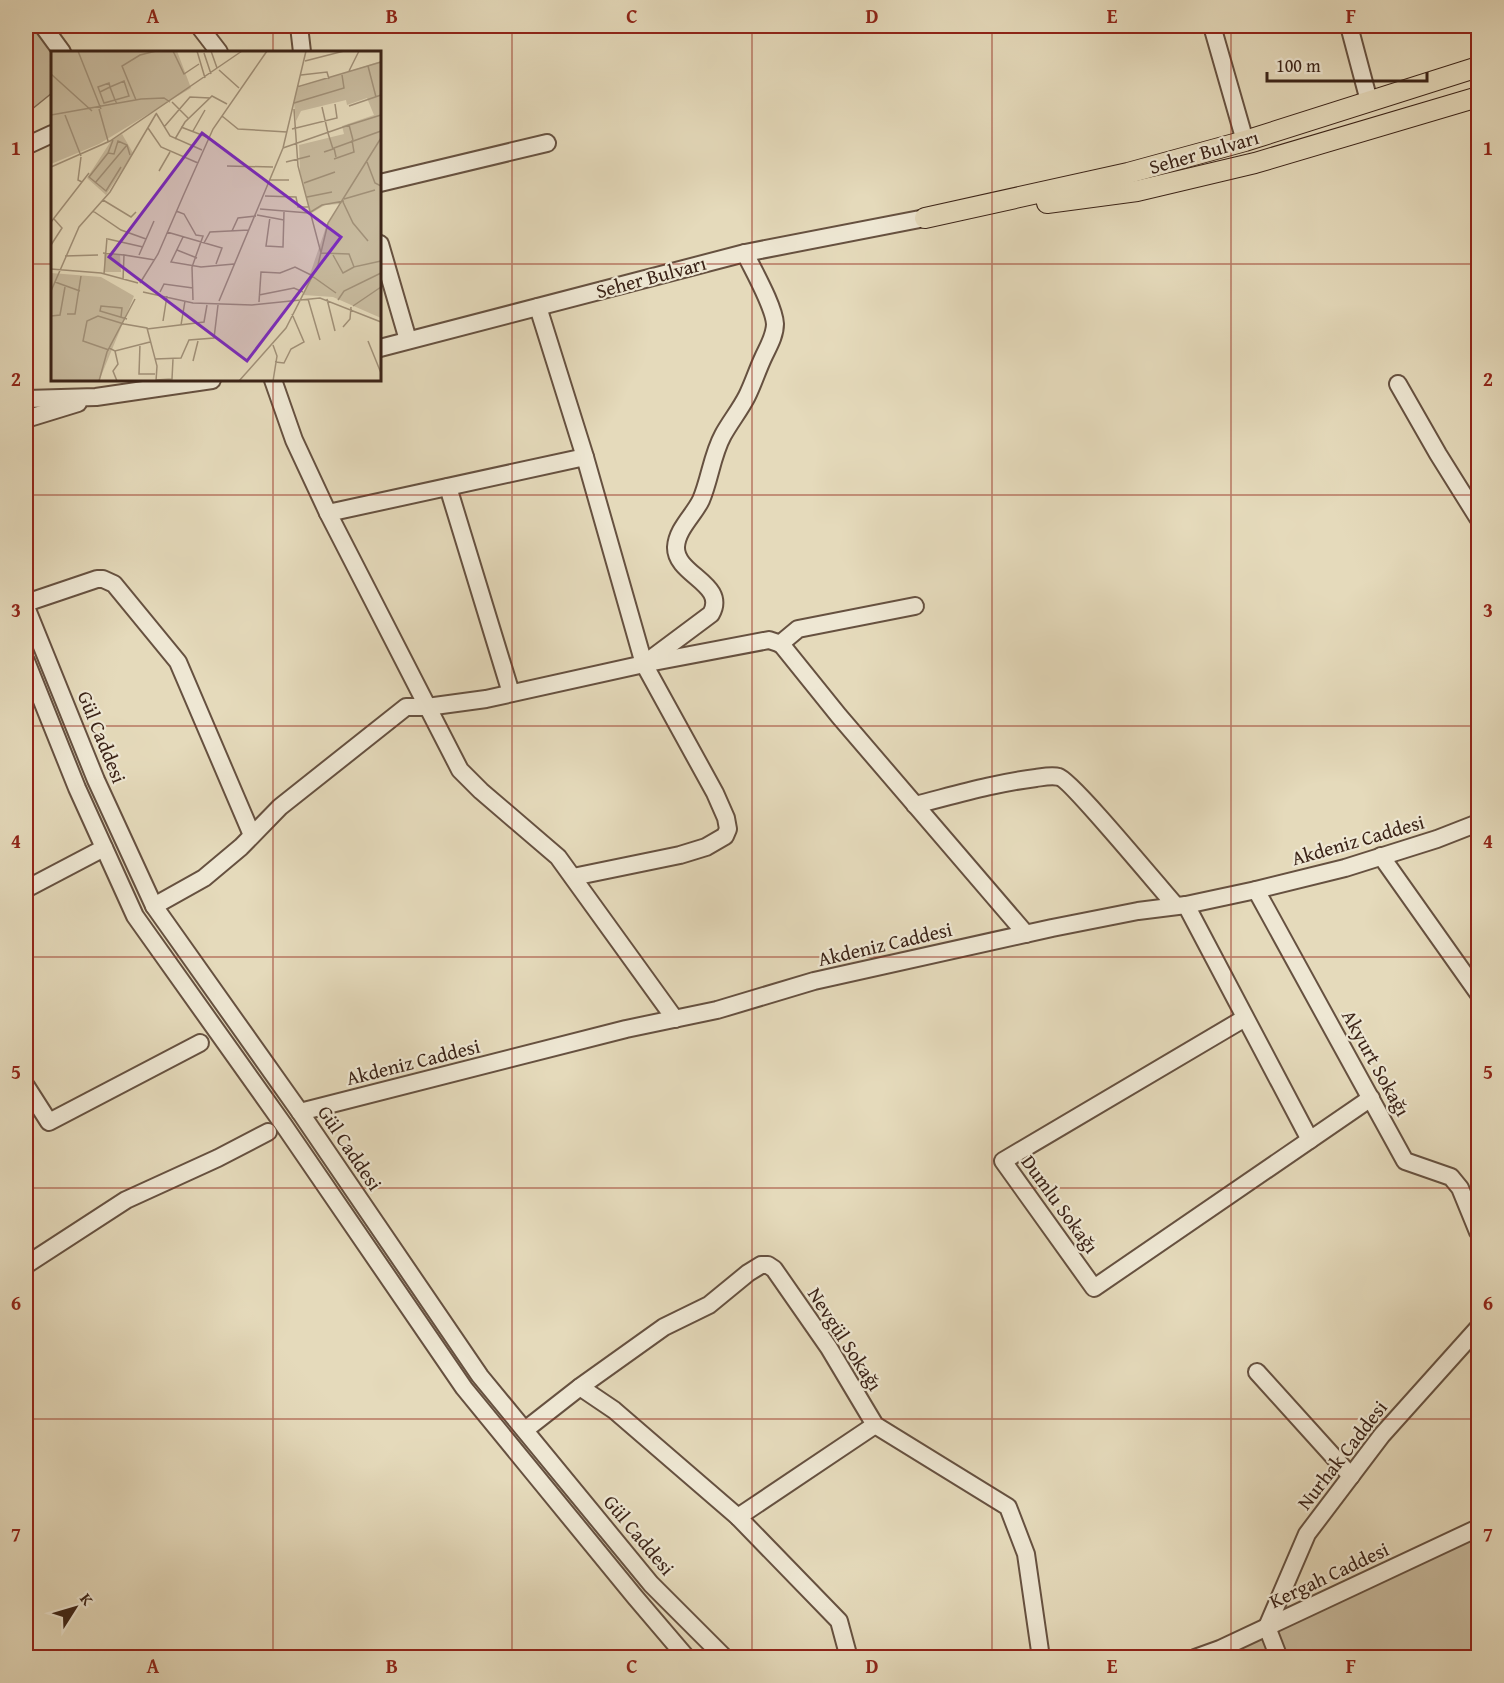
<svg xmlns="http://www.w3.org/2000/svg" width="1504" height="1683" font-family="'Gentium Book Plus',serif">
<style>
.green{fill:#c8bb9f;stroke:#826f5b;stroke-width:1.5}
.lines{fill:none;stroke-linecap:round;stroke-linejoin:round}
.minor-casing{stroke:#665140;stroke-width:20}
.major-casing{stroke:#3b2317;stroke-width:22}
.minor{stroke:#eee7d3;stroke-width:16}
.major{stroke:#e5dabb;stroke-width:20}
.grid{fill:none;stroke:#8f2418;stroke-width:1.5;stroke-opacity:0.55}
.labels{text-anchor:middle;stroke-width:4.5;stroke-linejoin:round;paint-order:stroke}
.street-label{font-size:20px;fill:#3b2317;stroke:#eee7d3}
.inset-road{fill:none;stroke:#a19179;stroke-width:1.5}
.view{fill:#7b2cbf;fill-opacity:0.15;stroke:#7b2cbf;stroke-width:3}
.inset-edge{fill:none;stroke:#3b2317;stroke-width:3}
.neatline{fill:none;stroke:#8f2418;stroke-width:2}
.grid-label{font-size:20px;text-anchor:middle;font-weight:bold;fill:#8f2418}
</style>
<rect width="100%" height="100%" fill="#e5dabb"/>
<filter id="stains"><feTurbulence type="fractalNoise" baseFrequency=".00333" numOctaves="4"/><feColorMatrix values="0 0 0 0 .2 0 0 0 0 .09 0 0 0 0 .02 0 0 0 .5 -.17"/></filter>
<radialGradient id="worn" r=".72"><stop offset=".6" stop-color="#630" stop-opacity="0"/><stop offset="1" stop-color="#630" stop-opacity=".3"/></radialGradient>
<g class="green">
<path d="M 26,26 L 42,26 L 52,52 L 52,93 L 26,114 Z"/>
<path d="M 1478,1528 L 1478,1657 L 1197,1658 Z"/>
</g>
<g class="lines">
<g class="minor-casing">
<g id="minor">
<path d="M 43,26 L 62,52"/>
<path d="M 199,26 L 219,52"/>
<path d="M 299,26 L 302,52"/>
<path d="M 1212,26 L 1245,141"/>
<path d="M 1349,26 L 1369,101"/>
<path d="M 26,146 L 52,134"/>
<path d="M 380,183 L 547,143"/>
<path d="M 380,244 L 408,340"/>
<path d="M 538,307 L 585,457 L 644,664 L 715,793 L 726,818 L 728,829 L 725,836 L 706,847 L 680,855 L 573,877"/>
<path d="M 380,348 L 745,253 L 925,218"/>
<path d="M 273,380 L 294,440 L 328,513"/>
<path d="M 1398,384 L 1438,454 L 1478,518"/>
<path d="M 26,399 L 96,397 L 212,380"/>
<path d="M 26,419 L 78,403"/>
<path d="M 585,457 L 328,513 L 460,770 L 481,791 L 558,857 L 675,1019"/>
<path d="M 448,487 L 511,693"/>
<path d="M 26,603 L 97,579 L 103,579 L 114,584 L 178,662 L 252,835"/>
<path d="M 26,607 L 96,780 L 154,906 L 300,1112 L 480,1376 L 651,1584 L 725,1658"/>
<path d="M 780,644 L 798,629 L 915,606"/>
<path d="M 26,661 L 77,788 L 135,916 L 283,1124 L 464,1388 L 635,1597 L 687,1658"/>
<path d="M 648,663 L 769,640 L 781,644 L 839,716 L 1026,934"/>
<path d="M 915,805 C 955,795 995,783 1036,778 C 1043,777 1052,775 1059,777 C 1071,780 1160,888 1176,906"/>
<path d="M 1381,856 L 1478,993"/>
<path d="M 26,889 L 104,848"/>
<path d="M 1256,890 L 1405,1161 L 1451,1177 L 1460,1188 L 1478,1232"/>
<path d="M 1186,905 L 1310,1140"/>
<path d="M 154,906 L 204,878 L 241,847 L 280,807 L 406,707 L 427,707 L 486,699 L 644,664 L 711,614 C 728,584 675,575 676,547 C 677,529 694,515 701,500 C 710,479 712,455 723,435 C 730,422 740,410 747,396 C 753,384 757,371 763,358 C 768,347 775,336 775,324 C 774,306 753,270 745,253"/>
<path d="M 1245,1018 L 1003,1161 L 1094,1288 L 1371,1098"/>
<path d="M 26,1086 L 49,1122 L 200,1043"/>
<path d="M 300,1112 L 626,1029 L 717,1010 L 814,981 L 1052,928 L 1138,911 L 1186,905 L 1256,890 L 1345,868 L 1437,839 L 1478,823"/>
<path d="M 26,1265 L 126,1200 L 218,1158 L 268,1132"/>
<path d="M 1257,1372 L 1351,1476"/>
<path d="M 580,1387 L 614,1410 L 738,1517 L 839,1621 L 849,1658"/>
<path d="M 525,1430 L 580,1387 L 664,1327 L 709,1305 L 748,1273 L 761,1265 L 768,1265 L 774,1269 L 829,1348 L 875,1425 L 1008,1507 L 1026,1554 L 1041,1658"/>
<path d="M 738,1517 L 875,1425"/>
<path d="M 1195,1658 L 1220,1649 L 1478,1528"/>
<path d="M 1279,1658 L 1267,1627 L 1307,1534 L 1382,1435 L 1478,1328"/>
</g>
</g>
<g class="major-casing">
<g id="major">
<path d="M 1047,203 L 1137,191 L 1255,163 L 1478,97"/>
<path d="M 925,218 L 1128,173 L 1245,141 L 1478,67"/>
</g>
</g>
<use href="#minor" class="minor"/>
<use href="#major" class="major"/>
</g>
<path class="grid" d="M 273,26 L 273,52M 512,26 L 512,1658M 752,26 L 752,1658M 992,26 L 992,1658M 1231,26 L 1231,1658M 26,264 L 52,264M 380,264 L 1478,264M 273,380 L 273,1658M 26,495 L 1478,495M 26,726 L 1478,726M 26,957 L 1478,957M 26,1188 L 1478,1188M 26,1419 L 1478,1419"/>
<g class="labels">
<g class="street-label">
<text transform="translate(1204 152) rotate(-16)" y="7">Seher Bulvarı</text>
<text transform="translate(651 277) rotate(-15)" y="7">Seher Bulvarı</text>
<text transform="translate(102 737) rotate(68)" y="7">Gül Caddesi</text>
<text transform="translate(1358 840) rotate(-16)" y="7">Akdeniz Caddesi</text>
<text transform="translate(885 944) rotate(-13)" y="7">Akdeniz Caddesi</text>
<text transform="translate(413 1062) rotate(-14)" y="7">Akdeniz Caddesi</text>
<text transform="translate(1376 1063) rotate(61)" y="7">Akyurt Sokağı</text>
<text transform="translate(350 1148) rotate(56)" y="7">Gül Caddesi</text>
<text transform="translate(1060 1204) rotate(54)" y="7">Dumlu Sokağı</text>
<text transform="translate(845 1339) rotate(57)" y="7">Nevgül Sokağı</text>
<text transform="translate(1342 1455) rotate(-52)" y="7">Nurhak Caddesi</text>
<text transform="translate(639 1535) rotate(50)" y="7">Gül Caddesi</text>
<text transform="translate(1329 1575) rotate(-25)" y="7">Kergah Caddesi</text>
</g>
</g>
<g transform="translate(51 51)">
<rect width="330" height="330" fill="#e5dabb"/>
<path d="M 0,0 L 126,0 L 140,37 L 48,93 L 0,113 ZM 330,10 L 330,267 L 282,246 L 252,244 L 276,173 L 290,153 L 274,154 L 259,163 L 249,121 L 248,94 L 293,83 L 291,75 L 323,64 L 316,47 L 296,54 L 295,49 L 250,60 L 245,70 L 243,52 L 246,37 ZM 71,83 L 82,102 L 55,144 L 36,127 L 60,90 ZM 53,203 L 69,204 L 70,221 L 54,221 ZM 0,222 L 50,226 L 83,245 L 48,330 L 0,330 Z" fill="#c8bb9f"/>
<path class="inset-road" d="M 27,0 L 50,58M 122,0 L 133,23 L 148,13M 146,0 L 154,27M 160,0 L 166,17M 153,2 L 160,23M 254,10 L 293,0M 317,15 L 325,46M 168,19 L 188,37M 298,20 L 308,0M 0,23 L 41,60M 250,24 L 276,21 L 278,28M 246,36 L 330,11M 49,41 L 59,36 L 73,30 L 78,45 L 64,49 L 53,52 L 47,36 L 58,32 L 59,36 L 64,49 L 66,53M 85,49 L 71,15 L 89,4 L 105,0M 121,51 L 137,67M 243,52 L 293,37 L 291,24M 298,55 L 330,44M 271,56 L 277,82M 48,58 L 57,90M 243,58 L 247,115 L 270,202 L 298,203 L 303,216 L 330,210M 105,62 L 119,85 L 151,99M 0,64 L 90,48 L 113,47 L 119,51M 14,64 L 30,105M 171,65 L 187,78 L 236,81M 113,76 L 139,46 L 159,47M 130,76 L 156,86M 97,77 L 110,96 L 147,112M 241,78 L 286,67 L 284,53M 142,80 L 154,59M 124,88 L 134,71 L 161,45 L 176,53M 62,89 L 57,102 L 38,126 L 55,140 L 70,116M 302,89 L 298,74 L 330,64M 232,97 L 298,74M 273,101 L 282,98 L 277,82M 57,102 L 63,103 L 67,90 L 76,94 L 79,104M 30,106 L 27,129 L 31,131M 285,106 L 283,97 L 330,80M 283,108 L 303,101 L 301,89M 235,111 L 259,105M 316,111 L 324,132 L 330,135M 176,115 L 222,116M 0,116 L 59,90 L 191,0M 108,120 L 119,101M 219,129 L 238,129M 44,132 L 76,94M 253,132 L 284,121M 133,143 L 162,78 L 216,0M 214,145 L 245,146 L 247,156 L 257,156M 256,146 L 281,141M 293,148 L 324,139M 52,149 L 80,166 L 85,161M 292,151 L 302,172 L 317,190M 209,158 L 258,162M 42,160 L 70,179 L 95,188M 125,160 L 133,163 L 145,184 L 152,185 L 141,216 L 142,249M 258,162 L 271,154 L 293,150M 206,164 L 233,169M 219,166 L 215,195 L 232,196 L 233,161M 0,171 L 38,122M 181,180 L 187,167 L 205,165M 116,181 L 171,197 L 165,213M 132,186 L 120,211 L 150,216 L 183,213M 57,188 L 92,196M 153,192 L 159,181 L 198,179M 0,194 L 11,177 L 3,168M 126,199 L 146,207M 52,202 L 73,204M 88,204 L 103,170M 282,204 L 292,222 L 303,216M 14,205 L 47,204M 0,218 L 50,222 L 87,232M 53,223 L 56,187M 261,225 L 285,242M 72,229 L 73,204 L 104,209M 4,231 L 29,240M 89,232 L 107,203 L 133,143M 0,240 L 28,176 L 59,141 L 105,63M 92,241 L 142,252 L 201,254 L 269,247 L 330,271M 109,241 L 113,233 L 142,237M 208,244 L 243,237 L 252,241M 257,248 L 269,289M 276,248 L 284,280M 287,249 L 293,240 L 330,222M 168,250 L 232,97 L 255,0M 208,251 L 210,221 L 229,222 L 244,216 L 262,225M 302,255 L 330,236M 16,263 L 24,263 L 30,225M 0,265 L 9,264 L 14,236M 70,266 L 71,257 L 50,255 L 49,260 L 76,268M 112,270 L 116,245M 73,273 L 96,277 L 106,315 L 105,330M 130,274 L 134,250M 292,276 L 299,268 L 300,256M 96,278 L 153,271 L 156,254M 317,290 L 330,322M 89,293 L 88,323 L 104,323M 222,294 L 226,305 L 222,330M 58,297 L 64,300 L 99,291M 58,299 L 32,290 L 36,270 L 47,265 L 73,273M 64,300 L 67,313 L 62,320 L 66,330M 104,308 L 130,307 L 138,289 L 163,287 L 167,254M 142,310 L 147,290M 224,311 L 233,312 L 240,298 L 253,291 L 241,263M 105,329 L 121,328 L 122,308M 48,330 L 56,301 L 84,248M 188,330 L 235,277 L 267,214 L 277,172 L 330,87"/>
<path class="view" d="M 151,82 L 290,186 L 196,310 L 58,206 Z"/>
<rect width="330" height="330" class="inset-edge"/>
</g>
<rect width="1504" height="1683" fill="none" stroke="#e5dabb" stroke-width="66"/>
<g transform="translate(75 1608) rotate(53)" stroke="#eee7d3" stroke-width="4.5" paint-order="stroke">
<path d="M0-4.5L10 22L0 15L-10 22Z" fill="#3b2317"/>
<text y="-9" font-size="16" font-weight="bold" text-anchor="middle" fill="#3b2317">K</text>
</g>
<path d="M1267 72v9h160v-9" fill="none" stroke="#3b2317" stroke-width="3"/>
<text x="1276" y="72" font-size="18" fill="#3b2317" stroke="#eee7d3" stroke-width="4.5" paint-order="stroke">100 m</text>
<rect x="33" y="33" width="1438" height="1617" class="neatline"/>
<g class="grid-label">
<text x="153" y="23">A</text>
<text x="392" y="23">B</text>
<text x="632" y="23">C</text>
<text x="872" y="23">D</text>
<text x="1112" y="23">E</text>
<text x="1351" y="23">F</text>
<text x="16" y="155">1</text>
<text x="1488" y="155">1</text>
<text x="16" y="386">2</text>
<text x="1488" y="386">2</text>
<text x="16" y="617">3</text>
<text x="1488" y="617">3</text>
<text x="16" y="848">4</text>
<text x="1488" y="848">4</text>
<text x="16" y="1079">5</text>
<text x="1488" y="1079">5</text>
<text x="16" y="1310">6</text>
<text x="1488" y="1310">6</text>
<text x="16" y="1541">7</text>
<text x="1488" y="1541">7</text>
<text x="153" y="1673">A</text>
<text x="392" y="1673">B</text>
<text x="632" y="1673">C</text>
<text x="872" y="1673">D</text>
<text x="1112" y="1673">E</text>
<text x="1351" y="1673">F</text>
</g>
<rect width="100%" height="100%" filter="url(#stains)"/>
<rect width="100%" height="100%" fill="url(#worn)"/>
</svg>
